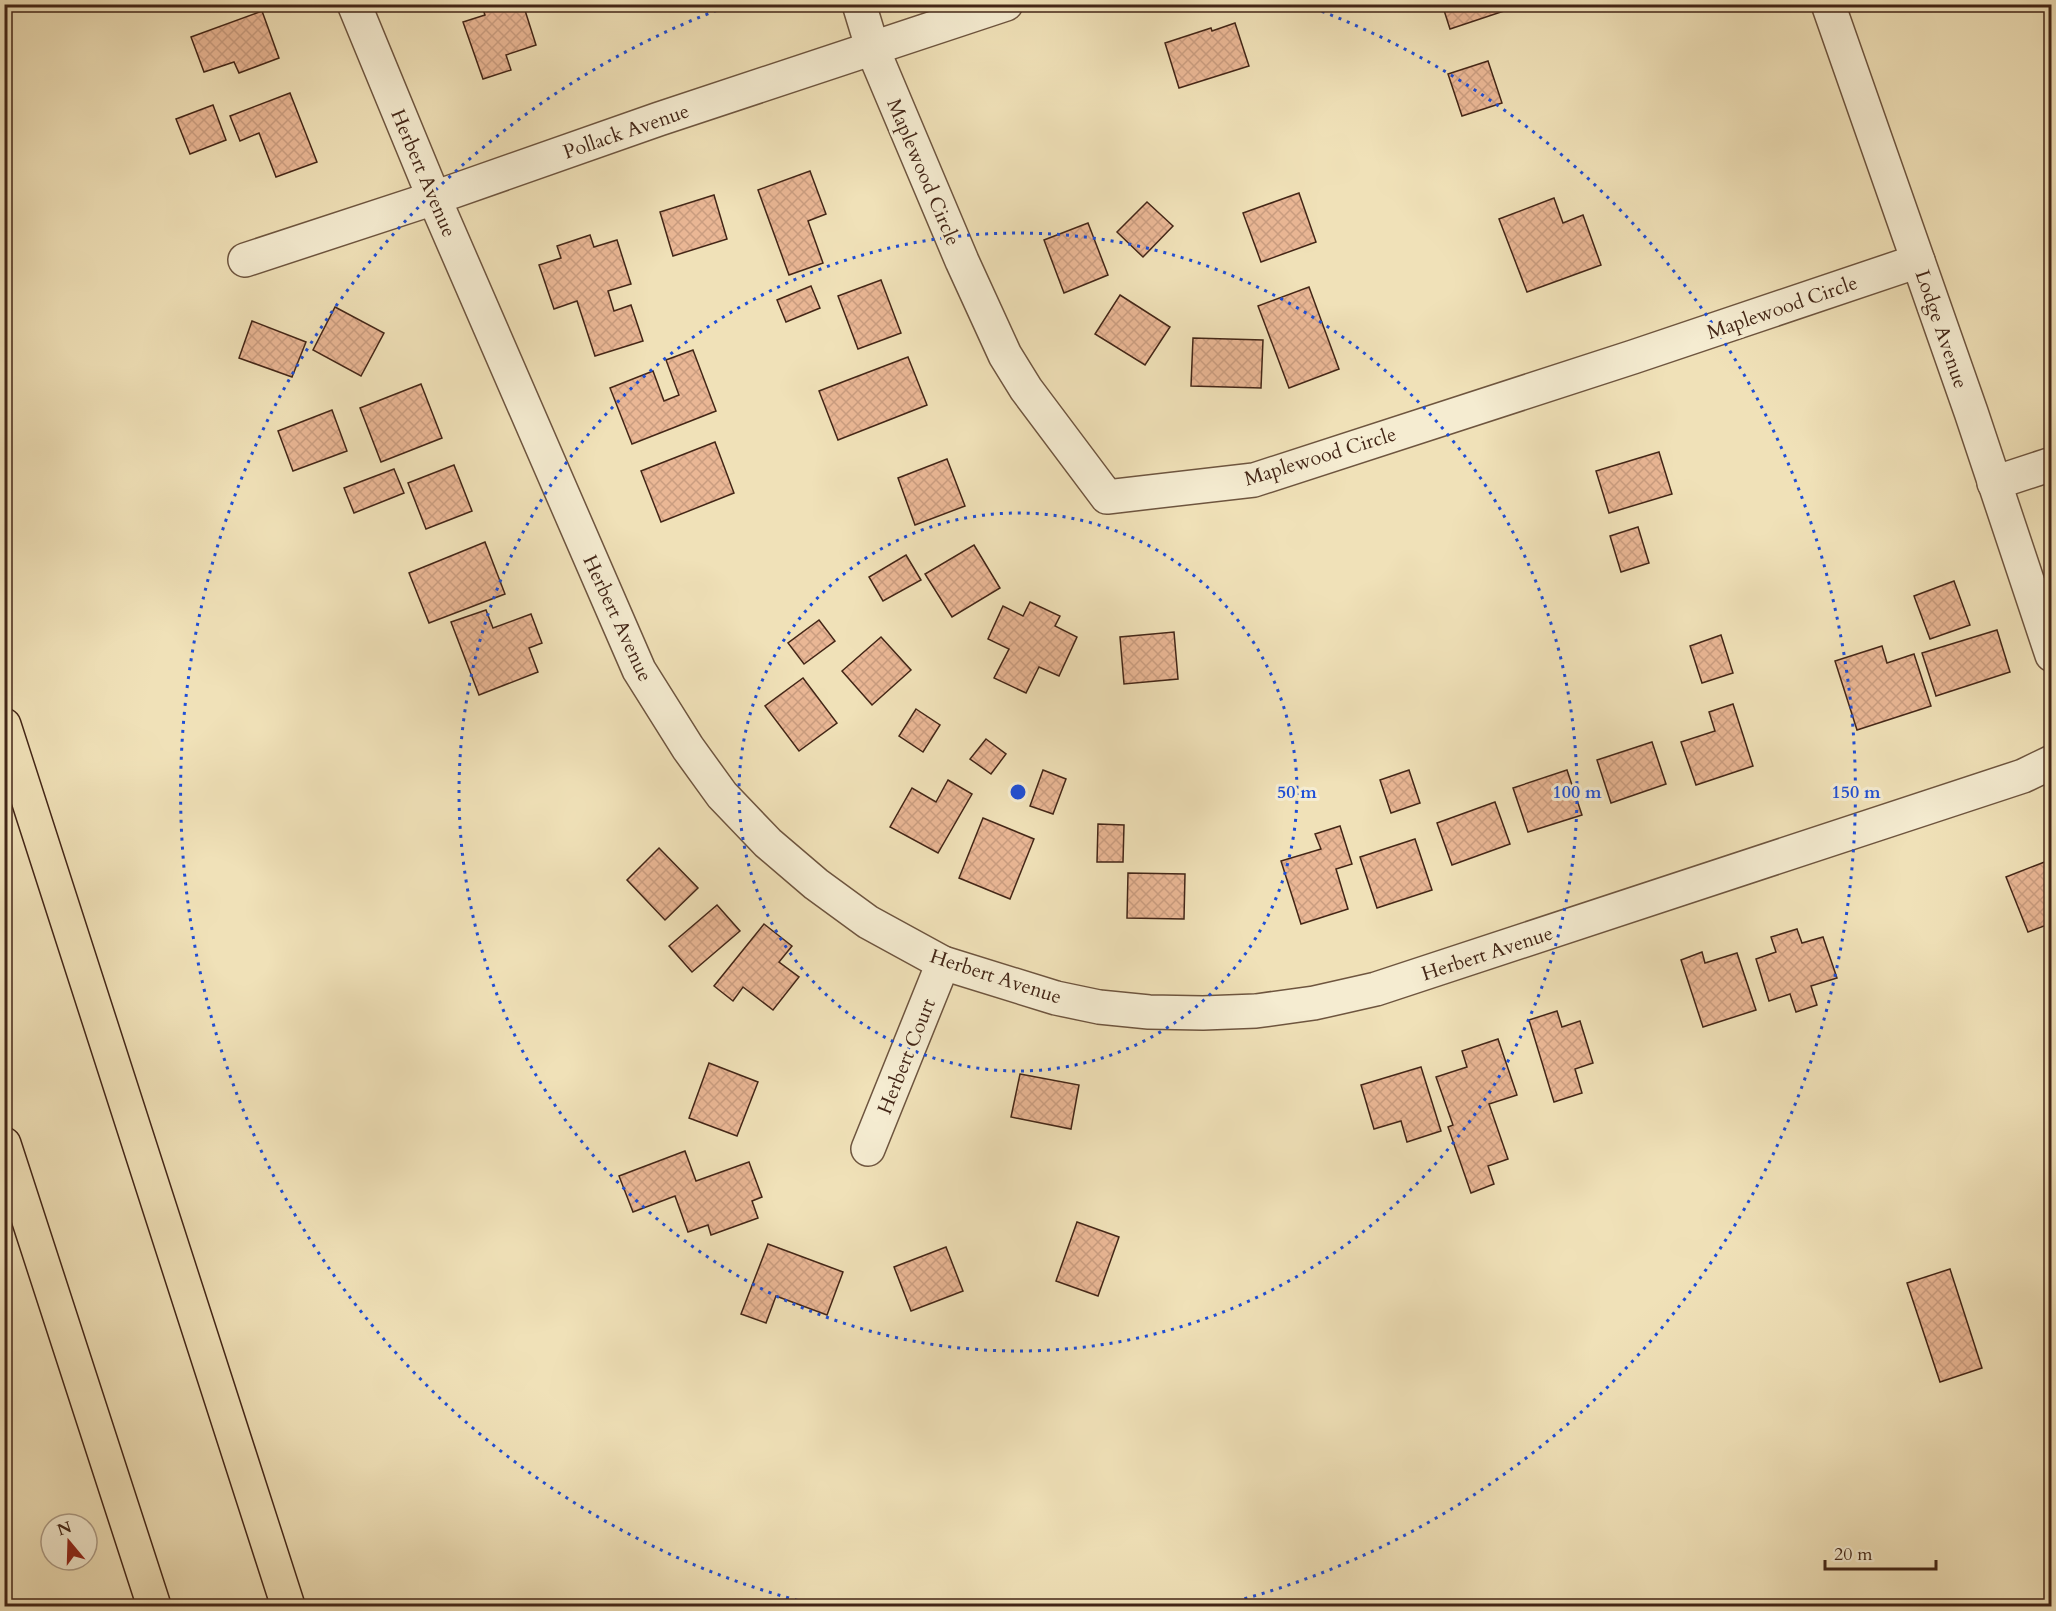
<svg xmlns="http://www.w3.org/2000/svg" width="2056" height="1611" font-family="Cardo,serif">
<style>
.building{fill:url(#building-cross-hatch);stroke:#432617;stroke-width:1.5}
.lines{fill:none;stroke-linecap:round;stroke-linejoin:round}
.minor-casing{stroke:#6e553f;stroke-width:36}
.highway-casing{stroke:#432617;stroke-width:36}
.minor{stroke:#f5ecd1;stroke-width:33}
.highway{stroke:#f0e1b8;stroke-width:33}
.ring{fill:none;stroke:#1d4ed8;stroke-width:3;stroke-dasharray:3 6}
.labels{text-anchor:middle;stroke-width:6;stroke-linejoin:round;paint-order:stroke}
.street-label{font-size:20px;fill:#432617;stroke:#f5ecd1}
.centre{fill:#1d4ed8;stroke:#f5ecd1;stroke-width:3}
.ring-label{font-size:18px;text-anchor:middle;font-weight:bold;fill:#1d4ed8;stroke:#f5ecd1;stroke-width:6;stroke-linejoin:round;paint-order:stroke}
</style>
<defs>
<pattern id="building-cross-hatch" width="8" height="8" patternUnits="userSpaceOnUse" patternTransform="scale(1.5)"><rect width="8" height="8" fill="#eab795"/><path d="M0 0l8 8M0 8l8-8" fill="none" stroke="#ca9d80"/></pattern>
</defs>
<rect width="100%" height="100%" fill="#f0e1b8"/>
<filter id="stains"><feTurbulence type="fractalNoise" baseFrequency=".00333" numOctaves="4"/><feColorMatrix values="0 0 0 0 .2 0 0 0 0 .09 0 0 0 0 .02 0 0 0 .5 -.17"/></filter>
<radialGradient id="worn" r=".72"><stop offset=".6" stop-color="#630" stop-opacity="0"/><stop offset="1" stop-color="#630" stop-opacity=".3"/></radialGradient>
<g class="building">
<path d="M 481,4 L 523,4 L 536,45 L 506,55 L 511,70 L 483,79 L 463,22 L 485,15 Z"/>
<path d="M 1442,4 L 1506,4 L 1507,10 L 1450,29 Z"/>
<path d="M 262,11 L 279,58 L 239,73 L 234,62 L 204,72 L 191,37 Z"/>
<path d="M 1235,23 L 1249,66 L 1179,88 L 1165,43 L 1211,28 L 1212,31 Z"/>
<path d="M 1488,61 L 1502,103 L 1462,116 L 1448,74 Z"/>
<path d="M 290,93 L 317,162 L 276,177 L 259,133 L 240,141 L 230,116 Z"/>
<path d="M 213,105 L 226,140 L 190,154 L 176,119 Z"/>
<path d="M 810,171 L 826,214 L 808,221 L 823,263 L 789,275 L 758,190 Z"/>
<path d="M 1299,193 L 1316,242 L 1261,262 L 1243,213 Z"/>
<path d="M 714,195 L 727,239 L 673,256 L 660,212 Z"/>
<path d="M 1554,198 L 1563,223 L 1583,215 L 1601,265 L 1527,292 L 1499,219 Z"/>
<path d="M 1147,202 L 1173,226 L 1143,257 L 1117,232 Z"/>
<path d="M 1088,223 L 1108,275 L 1064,293 L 1044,240 Z"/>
<path d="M 590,235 L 594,247 L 617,240 L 631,284 L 608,291 L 614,311 L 631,305 L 643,341 L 595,356 L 577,301 L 554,309 L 539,265 L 561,258 L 557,246 Z"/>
<path d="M 881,280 L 901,333 L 858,349 L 838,296 Z"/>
<path d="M 811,286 L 820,308 L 786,322 L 777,300 Z"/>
<path d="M 1309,287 L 1339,369 L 1289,388 L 1258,306 Z"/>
<path d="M 1120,295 L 1170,327 L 1145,365 L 1095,334 Z"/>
<path d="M 335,307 L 384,333 L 361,376 L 313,350 Z"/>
<path d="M 252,321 L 306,342 L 292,377 L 239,358 Z"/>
<path d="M 1193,338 L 1263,340 L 1261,388 L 1191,386 Z"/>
<path d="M 693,350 L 716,411 L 632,444 L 610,388 L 653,371 L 664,401 L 679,395 L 666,360 Z"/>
<path d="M 908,357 L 927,405 L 838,440 L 819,391 Z"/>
<path d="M 421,384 L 442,438 L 381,462 L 360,408 Z"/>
<path d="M 332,410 L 347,451 L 293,471 L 278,431 Z"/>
<path d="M 715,442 L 734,493 L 661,522 L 641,471 Z"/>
<path d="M 1659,452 L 1672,494 L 1609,513 L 1596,471 Z"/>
<path d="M 947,459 L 965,506 L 915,525 L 898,478 Z"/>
<path d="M 454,465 L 472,511 L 426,529 L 408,483 Z"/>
<path d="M 394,469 L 404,493 L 354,513 L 344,488 Z"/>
<path d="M 1638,527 L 1649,563 L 1621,572 L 1610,536 Z"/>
<path d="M 485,542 L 505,594 L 429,623 L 409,573 Z"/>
<path d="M 974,545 L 1000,588 L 952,617 L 925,574 Z"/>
<path d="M 906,555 L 921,580 L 883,601 L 869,577 Z"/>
<path d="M 1954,581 L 1970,625 L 1930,639 L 1914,596 Z"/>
<path d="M 1030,602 L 1060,616 L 1055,626 L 1077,637 L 1059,676 L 1039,667 L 1026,693 L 994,678 L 1009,649 L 988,639 L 1003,606 L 1023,616 Z"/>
<path d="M 486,610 L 493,628 L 531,614 L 542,643 L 529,648 L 538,672 L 479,695 L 451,622 Z"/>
<path d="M 819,620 L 835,641 L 804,664 L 788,643 Z"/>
<path d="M 1997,630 L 2010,672 L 1936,696 L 1922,653 Z"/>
<path d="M 1174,632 L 1178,679 L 1124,684 L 1120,637 Z"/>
<path d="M 1721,635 L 1733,673 L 1702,683 L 1690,646 Z"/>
<path d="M 881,637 L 911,670 L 872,705 L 842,671 Z"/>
<path d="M 1882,646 L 1887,663 L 1914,654 L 1931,706 L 1857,730 L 1835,661 Z"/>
<path d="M 803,678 L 837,723 L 799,751 L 765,706 Z"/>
<path d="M 1733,704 L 1753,766 L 1696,785 L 1681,742 L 1715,731 L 1709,712 Z"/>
<path d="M 916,709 L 940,725 L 923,752 L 899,736 Z"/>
<path d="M 986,739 L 1006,754 L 991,774 L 970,759 Z"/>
<path d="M 1652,742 L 1666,784 L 1611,803 L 1597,760 Z"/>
<path d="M 1043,770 L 1066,779 L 1053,814 L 1030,806 Z"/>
<path d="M 1409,770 L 1420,803 L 1391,813 L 1380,780 Z"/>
<path d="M 1567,770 L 1582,815 L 1528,832 L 1513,788 Z"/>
<path d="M 948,780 L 972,794 L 938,853 L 890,827 L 912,788 L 936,802 Z"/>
<path d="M 1495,802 L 1510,844 L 1452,865 L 1437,823 Z"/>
<path d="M 983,818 L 1034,839 L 1010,899 L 959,878 Z"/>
<path d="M 1098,824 L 1124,825 L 1123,862 L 1097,862 Z"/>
<path d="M 1340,826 L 1352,864 L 1336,869 L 1348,909 L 1301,924 L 1281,861 L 1321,849 L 1315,834 Z"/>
<path d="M 1415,839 L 1432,890 L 1377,908 L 1360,857 Z"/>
<path d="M 659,848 L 698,888 L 665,920 L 627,880 Z"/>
<path d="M 2052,859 L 2052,923 L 2028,932 L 2006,877 Z"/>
<path d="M 1128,873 L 1185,874 L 1184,919 L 1127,918 Z"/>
<path d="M 717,905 L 740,931 L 692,972 L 669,946 Z"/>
<path d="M 764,924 L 792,946 L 779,962 L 799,977 L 773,1010 L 743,987 L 733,1001 L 714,986 Z"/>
<path d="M 1797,929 L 1802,943 L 1823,937 L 1837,978 L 1811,986 L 1817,1005 L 1796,1012 L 1790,994 L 1769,1001 L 1756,959 L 1776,952 L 1771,937 Z"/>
<path d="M 1702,952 L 1705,963 L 1737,953 L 1756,1010 L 1703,1027 L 1681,960 Z"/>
<path d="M 1557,1011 L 1562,1027 L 1580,1021 L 1593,1063 L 1575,1069 L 1582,1093 L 1554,1102 L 1529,1020 Z"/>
<path d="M 1498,1039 L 1517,1095 L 1489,1104 L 1508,1159 L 1488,1166 L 1494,1184 L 1471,1193 L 1448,1127 L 1453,1125 L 1436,1077 L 1467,1067 L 1462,1051 Z"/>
<path d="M 709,1063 L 758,1082 L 737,1136 L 689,1118 Z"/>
<path d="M 1421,1067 L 1441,1131 L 1407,1142 L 1401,1121 L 1374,1129 L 1361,1085 Z"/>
<path d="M 1020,1074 L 1079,1085 L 1071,1129 L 1011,1117 Z"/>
<path d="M 685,1151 L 696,1181 L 749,1162 L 762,1197 L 752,1201 L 758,1218 L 711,1235 L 708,1225 L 688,1232 L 675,1196 L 633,1212 L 619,1176 Z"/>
<path d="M 1077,1222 L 1119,1237 L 1098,1296 L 1056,1281 Z"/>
<path d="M 768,1244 L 843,1272 L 827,1315 L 776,1296 L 766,1323 L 741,1314 Z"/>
<path d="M 946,1247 L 963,1291 L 911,1311 L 894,1267 Z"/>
<path d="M 1950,1269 L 1982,1368 L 1940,1382 L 1907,1283 Z"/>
</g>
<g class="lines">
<g class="minor-casing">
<g id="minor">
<path d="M 354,4 L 434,198 L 639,670 L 688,748 L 722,795 L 768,843 L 816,884 L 868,922 L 943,963 L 1056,998 L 1099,1007 L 1149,1012 L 1203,1013 L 1256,1011 L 1314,1003 L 1376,989 L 2023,776 L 2052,762"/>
<path d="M 859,4 L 873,50 L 962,261 L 1005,355 L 1026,389 L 1107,497 L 1254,480 L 1633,357 L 1918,261"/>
<path d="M 1828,4 L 1971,412 L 2052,655"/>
<path d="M 245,260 L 434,198 L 659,119 L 1006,4"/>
<path d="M 1994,483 L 2052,464"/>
<path d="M 868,1149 L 943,963"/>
</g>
</g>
<g class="highway-casing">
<g id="highway">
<path d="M 4,725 L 288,1606"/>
<path d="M 4,1144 L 154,1606"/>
</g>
</g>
<use href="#minor" class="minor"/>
<use href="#highway" class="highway"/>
</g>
<g class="ring">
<circle cx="1018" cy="792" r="279"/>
<circle cx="1018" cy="792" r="559"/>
<path d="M815 1605A838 838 0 0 1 731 5M1305 5A838 838 0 0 1 1221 1605"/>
</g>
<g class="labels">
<g class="street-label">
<text transform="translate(626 131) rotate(-19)" y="7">Pollack Avenue</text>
<text transform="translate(924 172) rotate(67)" y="7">Maplewood Circle</text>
<text transform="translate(424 173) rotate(67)" y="7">Herbert Avenue</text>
<text transform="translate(1782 307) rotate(-19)" y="7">Maplewood Circle</text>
<text transform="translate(1942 329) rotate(71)" y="7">Lodge Avenue</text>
<text transform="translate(1320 456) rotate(-17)" y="7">Maplewood Circle</text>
<text transform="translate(618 618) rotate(65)" y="7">Herbert Avenue</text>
<text transform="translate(1487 953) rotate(-18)" y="7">Herbert Avenue</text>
<text transform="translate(996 976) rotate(18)" y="7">Herbert Avenue</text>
<text transform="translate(906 1056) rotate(-68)" y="7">Herbert Court</text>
</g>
</g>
<circle cx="1018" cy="792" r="9" class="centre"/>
<g class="ring-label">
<text x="1297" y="798">50 m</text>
<text x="1577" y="798">100 m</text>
<text x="1856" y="798">150 m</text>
</g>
<rect width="2056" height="1611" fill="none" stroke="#f0e1b8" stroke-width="24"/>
<rect x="6" y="6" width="2044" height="1599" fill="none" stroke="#432617" stroke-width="3"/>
<rect x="12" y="12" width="2032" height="1587" fill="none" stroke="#432617" stroke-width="1.5"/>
<g transform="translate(69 1542) rotate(341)"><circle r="28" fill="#f5ecd1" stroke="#ae9d87" stroke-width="1.5"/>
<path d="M0-4.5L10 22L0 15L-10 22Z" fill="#8f2418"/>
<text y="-9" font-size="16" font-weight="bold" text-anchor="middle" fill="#432617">N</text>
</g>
<path d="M1825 1560v9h111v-9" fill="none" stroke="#432617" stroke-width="3"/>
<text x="1834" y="1560" font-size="18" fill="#432617" stroke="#f5ecd1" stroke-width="4.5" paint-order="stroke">20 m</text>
<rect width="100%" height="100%" filter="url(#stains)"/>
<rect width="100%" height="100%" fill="url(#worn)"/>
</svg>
